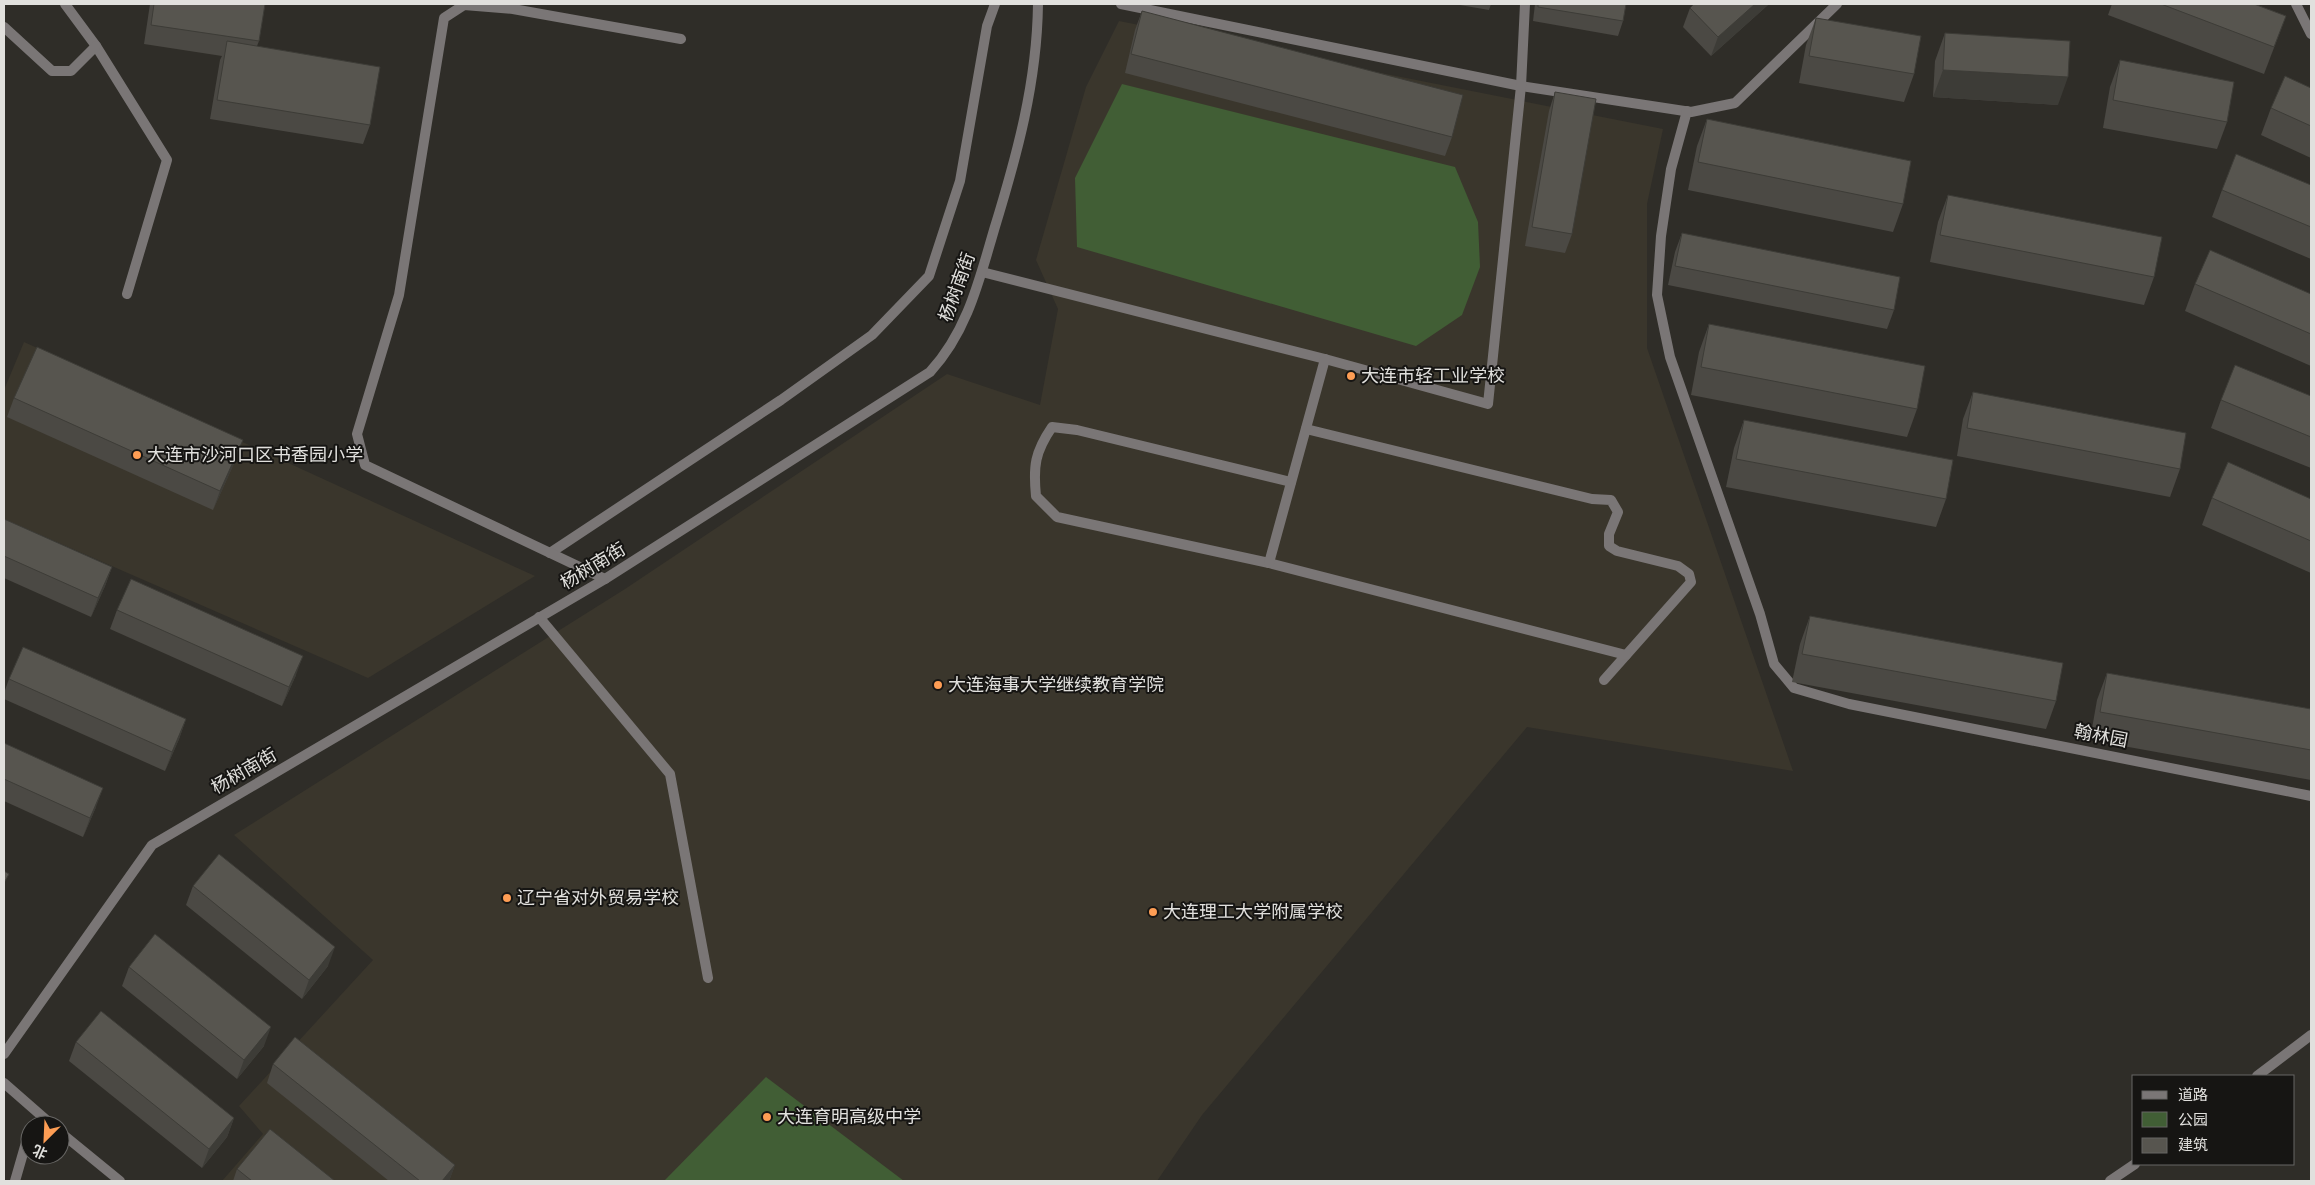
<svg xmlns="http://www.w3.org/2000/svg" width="2315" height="1185" font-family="'Asap Condensed','Noto Sans SC',sans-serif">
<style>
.built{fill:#3a362c}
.green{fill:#415e35}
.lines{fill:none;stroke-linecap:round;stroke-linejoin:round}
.minor{stroke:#7a7676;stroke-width:10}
.tertiary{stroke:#7a7676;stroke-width:10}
.wall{fill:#4b4944}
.shaded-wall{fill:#3d3c37}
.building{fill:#57554f;stroke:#3d3c37}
.poi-dot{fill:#fd9d54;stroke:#161513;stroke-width:2}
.labels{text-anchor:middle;stroke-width:4;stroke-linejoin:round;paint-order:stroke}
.street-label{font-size:18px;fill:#e1e0dd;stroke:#161513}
.poi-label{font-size:18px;fill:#e1e0dd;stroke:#161513;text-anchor:start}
</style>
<rect width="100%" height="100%" fill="#2f2d28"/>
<g class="built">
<path d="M 1119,21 L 1663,129 L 1647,204 L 1647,348 L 1793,771 L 1527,727 L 1202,1115 L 1157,1181 L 222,1181 L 263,1134 L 239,1106 L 373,960 L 234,835 L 625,589 L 947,374 L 1040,405 L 1058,309 L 1036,260 L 1086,87 Z"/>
<path d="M 24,342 L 535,576 L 368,678 L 4,519 L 4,390 Z"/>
</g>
<g class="green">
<path d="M 1122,84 L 1455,167 L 1478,222 L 1480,267 L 1462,315 L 1416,346 L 1077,247 L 1075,178 Z"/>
<path d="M 766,1077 L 904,1181 L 664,1181 Z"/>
</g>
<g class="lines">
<g class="minor">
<path d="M 65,4 L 96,46 L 167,160 L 127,294"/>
<path d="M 1121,4 L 1521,86 L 1691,112 L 1735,103 L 1837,4"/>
<path d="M 2296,4 L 2311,34"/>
<path d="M 4,27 L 52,71 L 71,71 L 96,46"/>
<path d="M 1687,111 L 1671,169 L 1661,236 L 1657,295 L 1670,357 L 1760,614 L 1774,664 L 1794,688 L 1849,704 L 2311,796"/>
<path d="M 982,272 L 1325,359 L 1488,404 L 1521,86 L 1525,4"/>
<path d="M 1306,429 L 1592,499 L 1611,500 L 1618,512 L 1609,534 L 1609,546 L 1617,551 L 1678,566 L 1689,574 L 1691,582 L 1604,680"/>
<path d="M 1291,482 L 1077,430 L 1052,427 C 1035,452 1033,466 1036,496 L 1057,517 L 1269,563 L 1626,655"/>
<path d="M 550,553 L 781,400 L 872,335 L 929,276 L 960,181 L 987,26 L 995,4"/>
<path d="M 1269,563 L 1325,359"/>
<path d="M 605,579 L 365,465 L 357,434 L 399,295 L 444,18 L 464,5 L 513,9 L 681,39"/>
<path d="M 539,617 L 670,774 L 708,978"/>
<path d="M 15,1181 L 30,1129"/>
</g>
<g class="tertiary">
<path d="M 4,1054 L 152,845 L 605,579 L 930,372 C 967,332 979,281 994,230 C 1017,155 1037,83 1038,4"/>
<path d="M 2257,1076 L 2311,1035"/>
<path d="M 4,1083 L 52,1125"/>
<path d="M 60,1132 L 120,1181"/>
<path d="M 2110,1181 L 2135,1164"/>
</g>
</g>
<g class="wall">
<path d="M 150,4 L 265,4 L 259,41 L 257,46 L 370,125 L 363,144 L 210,119 L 220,60 L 222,56 L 144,44 Z"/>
<path d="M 1454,4 L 1491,4 L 1489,10 Z"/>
<path d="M 1535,4 L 1626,4 L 1623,21 L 1618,36 L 1533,21 Z"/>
<path d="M 1769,4 L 1711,56 L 1683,27 L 1690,8 Z"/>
<path d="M 2112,4 L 2254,4 L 2286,16 L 2264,74 L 2108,15 Z"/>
<path d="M 1142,11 L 1452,137 L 1445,156 L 1125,73 L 1135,30 Z"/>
<path d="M 1816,18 L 1914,74 L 1904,102 L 1799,83 L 1806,45 Z"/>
<path d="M 1945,33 L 2058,105 L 1933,97 L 1935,61 Z"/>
<path d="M 2120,60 L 2227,122 L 2217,149 L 2103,128 L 2110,87 Z"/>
<path d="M 2311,88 L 2311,158 L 2261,135 L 2271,108 Z"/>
<path d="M 1555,92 L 1572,234 L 1565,253 L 1525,246 L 1549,111 Z"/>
<path d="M 1707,119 L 1903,204 L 1893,232 L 1688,190 L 1697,146 Z"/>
<path d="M 2311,185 L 2311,259 L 2212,217 L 2222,190 Z"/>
<path d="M 1948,195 L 2154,277 L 2144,305 L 1930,262 L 1938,222 Z"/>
<path d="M 1682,233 L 1894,310 L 1887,329 L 1668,285 L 1675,252 Z"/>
<path d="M 2195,284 L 2311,294 L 2311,366 L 2185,311 Z"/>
<path d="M 1709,324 L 1917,409 L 1907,437 L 1691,395 L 1699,352 Z"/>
<path d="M 1973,392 L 2180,469 L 2170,497 L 1957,456 L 1963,419 Z"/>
<path d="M 2311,396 L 2311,468 L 2211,428 L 2221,400 Z"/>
<path d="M 14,398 L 236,459 L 213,510 L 7,417 Z"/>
<path d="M 1744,420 L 1946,499 L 1936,527 L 1726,487 L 1734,448 Z"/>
<path d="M 2212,498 L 2311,499 L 2311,573 L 2202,525 Z"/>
<path d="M 4,519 L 112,567 L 105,586 L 91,617 L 4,578 Z"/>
<path d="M 117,610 L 296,675 L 282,706 L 110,629 Z"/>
<path d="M 1810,616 L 2056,701 L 2046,729 L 1792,682 L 1800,644 Z"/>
<path d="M 2107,673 L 2311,709 L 2311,780 L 2090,740 L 2097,700 Z"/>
<path d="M 9,679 L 186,719 L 179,739 L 165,771 L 4,699 L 4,693 Z"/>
<path d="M 4,743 L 96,807 L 83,837 L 4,801 Z"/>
<path d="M 193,886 L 328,966 L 302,999 L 186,905 Z"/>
<path d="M 129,967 L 264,1046 L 237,1079 L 122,986 Z"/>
<path d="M 76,1042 L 234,1118 L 227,1137 L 202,1168 L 69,1061 Z"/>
<path d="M 273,1064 L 455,1165 L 449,1181 L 389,1181 L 267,1083 Z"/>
<path d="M 237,1169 L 335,1181 L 233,1181 Z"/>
</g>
<g class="shaded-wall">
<path d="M 1755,4 L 1769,4 L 1711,56 L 1718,37 Z"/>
<path d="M 1943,70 L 2068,77 L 2058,105 L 1933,97 Z"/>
<path d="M 243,440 L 236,459 L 213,510 L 220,491 Z"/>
<path d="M 112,567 L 105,586 L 91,617 L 98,598 Z"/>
<path d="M 303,656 L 296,675 L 282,706 L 289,687 Z"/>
<path d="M 186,719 L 179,739 L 165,771 L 172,752 Z"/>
<path d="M 103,788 L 96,807 L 83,837 L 90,818 Z"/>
<path d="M 335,947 L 328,966 L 302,999 L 309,980 Z"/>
<path d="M 271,1027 L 264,1046 L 237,1079 L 244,1060 Z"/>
<path d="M 234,1118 L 227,1137 L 202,1168 L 209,1149 Z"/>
<path d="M 455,1165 L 449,1181 L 442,1181 Z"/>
</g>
<g class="building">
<path d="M 154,4 L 265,4 L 259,41 L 151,25 Z"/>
<path d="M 1538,4 L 1626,4 L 1623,21 L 1538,7 Z"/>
<path d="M 1694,4 L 1755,4 L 1718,37 L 1690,8 Z"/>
<path d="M 2161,4 L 2254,4 L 2286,16 L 2274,47 Z"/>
<path d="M 1142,11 L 1463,95 L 1452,137 L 1131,54 Z"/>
<path d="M 1816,18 L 1921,36 L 1914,74 L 1809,56 Z"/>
<path d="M 1945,33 L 2070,41 L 2068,77 L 1943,70 Z"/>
<path d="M 227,41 L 380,67 L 370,125 L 217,100 Z"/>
<path d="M 2120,60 L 2234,82 L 2227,122 L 2113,100 Z"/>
<path d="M 2285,76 L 2311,88 L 2311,126 L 2271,108 Z"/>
<path d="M 1555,92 L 1596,99 L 1572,234 L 1532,227 Z"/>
<path d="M 1707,119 L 1911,161 L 1903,204 L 1698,162 Z"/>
<path d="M 2236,154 L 2311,185 L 2311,227 L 2222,190 Z"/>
<path d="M 1948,195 L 2162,237 L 2154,277 L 1940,235 Z"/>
<path d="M 1682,233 L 1900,277 L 1894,310 L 1675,266 Z"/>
<path d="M 2210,250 L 2311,294 L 2311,334 L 2195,284 Z"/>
<path d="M 1709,324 L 1925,366 L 1917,409 L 1701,367 Z"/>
<path d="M 37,347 L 243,440 L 220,491 L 14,398 Z"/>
<path d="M 2235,365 L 2311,396 L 2311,437 L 2221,400 Z"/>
<path d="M 1973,392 L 2186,433 L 2180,469 L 1967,428 Z"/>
<path d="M 1744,420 L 1953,460 L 1946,499 L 1736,459 Z"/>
<path d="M 2228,462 L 2311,499 L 2311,541 L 2212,498 Z"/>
<path d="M 4,519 L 112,567 L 98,598 L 4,556 Z"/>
<path d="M 131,579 L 303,656 L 289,687 L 117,610 Z"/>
<path d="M 1810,616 L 2063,663 L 2056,701 L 1802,654 Z"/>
<path d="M 23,647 L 186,719 L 172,752 L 9,679 Z"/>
<path d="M 2107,673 L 2311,709 L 2311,750 L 2100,712 Z"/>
<path d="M 4,743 L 103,788 L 90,818 L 4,779 Z"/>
<path d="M 219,854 L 335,947 L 309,980 L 193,886 Z"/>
<path d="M 4,871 L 9,874 L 4,883 Z"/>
<path d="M 155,934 L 271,1027 L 244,1060 L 129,967 Z"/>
<path d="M 101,1011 L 234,1118 L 209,1149 L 76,1042 Z"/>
<path d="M 295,1037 L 455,1165 L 442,1181 L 420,1181 L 273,1064 Z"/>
<path d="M 270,1129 L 335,1181 L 252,1181 L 237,1169 Z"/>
</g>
<g class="poi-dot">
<circle cx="1351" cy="376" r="5"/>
<circle cx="137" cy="455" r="5"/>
<circle cx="938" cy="685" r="5"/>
<circle cx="507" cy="898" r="5"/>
<circle cx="1153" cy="912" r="5"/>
<circle cx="767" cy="1117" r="5"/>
</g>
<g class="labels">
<g class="street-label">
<text transform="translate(957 287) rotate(-70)" y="6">杨树南街</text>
<text transform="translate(593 566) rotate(-31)" y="6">杨树南街</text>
<text transform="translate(2101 736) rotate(11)" y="6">翰林园</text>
<text transform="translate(244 771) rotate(-30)" y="6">杨树南街</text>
</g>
<g class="poi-label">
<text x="1361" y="382">大连市轻工业学校</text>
<text x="147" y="461">大连市沙河口区书香园小学</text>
<text x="948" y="691">大连海事大学继续教育学院</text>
<text x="517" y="904">辽宁省对外贸易学校</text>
<text x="1163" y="918">大连理工大学附属学校</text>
<text x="777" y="1123">大连育明高级中学</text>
</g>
</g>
<rect width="2315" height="1185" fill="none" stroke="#e1e0dd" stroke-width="10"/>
<rect x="2132" y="1075" width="162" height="90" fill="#161513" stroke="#676664"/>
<rect x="2142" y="1091" width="25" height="8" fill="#7a7676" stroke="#676664"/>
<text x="2178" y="1100" font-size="15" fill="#e1e0dd">道路</text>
<rect x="2142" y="1112" width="25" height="15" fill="#415e35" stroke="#676664"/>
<text x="2178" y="1125" font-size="15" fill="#e1e0dd">公园</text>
<rect x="2142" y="1138" width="25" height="15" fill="#57554f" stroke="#676664"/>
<text x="2178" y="1150" font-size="15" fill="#e1e0dd">建筑</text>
<g transform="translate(45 1140) rotate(204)"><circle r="24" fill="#161513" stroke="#676664"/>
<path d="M0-4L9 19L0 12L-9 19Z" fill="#fd9d54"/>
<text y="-8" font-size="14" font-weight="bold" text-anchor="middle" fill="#e1e0dd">北</text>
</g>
</svg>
